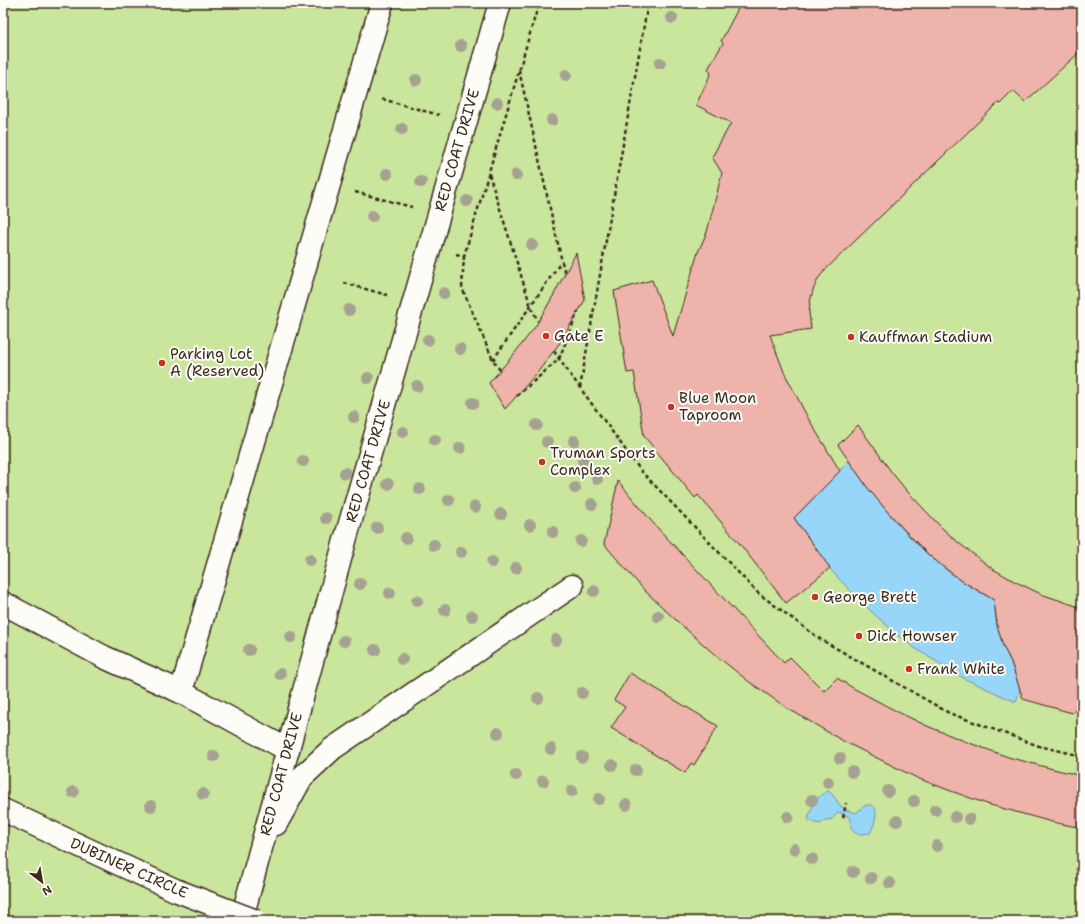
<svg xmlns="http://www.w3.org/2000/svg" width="1085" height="924" font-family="'Shantell Sans',sans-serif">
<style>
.green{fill:#cae59c;stroke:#82885d}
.water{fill:#98d6f9;stroke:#7391a1}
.building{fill:#eeb3ab;stroke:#3b2a1e}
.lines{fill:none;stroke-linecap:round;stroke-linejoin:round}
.minor-casing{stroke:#3b2a1e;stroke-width:25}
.path{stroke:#3b2a1e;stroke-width:2.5;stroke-dasharray:4 3;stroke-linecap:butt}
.minor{stroke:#fdfcf7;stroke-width:22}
.minor-bridge-casing{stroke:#3b2a1e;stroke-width:25;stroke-linecap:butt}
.minor-bridge{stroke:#fdfcf7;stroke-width:22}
.tree{fill:#a6a291}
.poi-dot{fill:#c8321e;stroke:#fdfcf7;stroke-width:1.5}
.labels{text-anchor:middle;stroke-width:4;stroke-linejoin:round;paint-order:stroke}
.street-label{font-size:15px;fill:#3b2a1e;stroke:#fdfcf7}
.poi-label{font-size:15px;fill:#3b2a1e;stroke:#fdfcf7;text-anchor:start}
</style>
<rect width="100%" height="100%" fill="#fdfcf7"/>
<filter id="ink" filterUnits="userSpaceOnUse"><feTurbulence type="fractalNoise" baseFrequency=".025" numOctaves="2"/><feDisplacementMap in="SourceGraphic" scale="8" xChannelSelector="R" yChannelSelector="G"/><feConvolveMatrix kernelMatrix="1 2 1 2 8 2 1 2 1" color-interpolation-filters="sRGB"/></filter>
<g filter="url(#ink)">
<rect class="green" x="3" y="3" width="1079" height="918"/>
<g class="water">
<path d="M 849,461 C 881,506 916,551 962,581 C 973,589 985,595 997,601 L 995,612 L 997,625 L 1003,646 L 1011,662 L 1020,690 L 1016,702 L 965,679 L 916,649 L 895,633 L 871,611 L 839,579 L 831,570 L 794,518 Z"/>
<path d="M 828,791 C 835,795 836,801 841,806 C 844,810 852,812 856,813 C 860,810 863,806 868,805 C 882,803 874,827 870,833 C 864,834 854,836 852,829 C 850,826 851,822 851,818 L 839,812 L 832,819 L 826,820 L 820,824 L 810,821 L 808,818 C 812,807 816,796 828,791 Z"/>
</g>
<g class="building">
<path d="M 741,3 L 1082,3 L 1082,50 L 1025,102 L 1013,91 L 1000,104 L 998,103 L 825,270 L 818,279 L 813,290 L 810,302 L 809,312 L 811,329 L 770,335 L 784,372 L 808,418 L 840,471 L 794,518 L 830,568 L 786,603 L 739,543 L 698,495 L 695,498 L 644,436 L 634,372 L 627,373 L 614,291 L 652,280 L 673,336 L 698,252 L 707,232 L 722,173 L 712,157 L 731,123 L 696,105 L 711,73 L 708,69 L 723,43 L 721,41 Z"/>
<path d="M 576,253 L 585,300 L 559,344 L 537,373 L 505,409 L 489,383 L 514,354 L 535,327 L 552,298 Z"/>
<path d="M 858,425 L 890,470 L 906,490 L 942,528 L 960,544 L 993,569 L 1014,581 L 1041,594 L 1082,608 L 1082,703 L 1072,713 L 1023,699 L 1011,662 L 1003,646 L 997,625 L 994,600 L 962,581 L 946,569 L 930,556 L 909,535 L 886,510 L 867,487 L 838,445 Z"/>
<path d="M 618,481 L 653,523 L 784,663 L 790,657 L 824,691 L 837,678 L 853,688 L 898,712 L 927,726 L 967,742 L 1008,757 L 1049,768 L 1082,776 L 1082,828 L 1052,822 L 987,804 L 951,791 L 917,778 L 843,741 L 787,708 L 748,681 L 713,653 L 677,621 L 644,590 L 604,544 Z"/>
<path d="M 630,673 L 718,726 L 694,765 L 691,763 L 685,773 L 611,728 L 625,707 L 614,700 Z"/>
</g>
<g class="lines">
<g class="minor-casing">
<g id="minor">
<path d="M 3,603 L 104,657 L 181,692 L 382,3"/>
<path d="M 181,692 L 288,750"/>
<path d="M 3,810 L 175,890"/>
<path d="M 276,824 L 302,777 L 332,749 L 572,586"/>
<path d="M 241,921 L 346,537 L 500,3"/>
</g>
</g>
<g class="path">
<path d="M 519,70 L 562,262 L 565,273"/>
<path d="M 382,99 L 439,115"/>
<path d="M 489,174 L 531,307 L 538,321"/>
<path d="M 355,192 L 412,207"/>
<path d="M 456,254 L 464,256 L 539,3"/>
<path d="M 464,256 L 462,288 L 493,360 L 500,370"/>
<path d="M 344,283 L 387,295"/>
<path d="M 554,351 L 559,359 L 641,471 L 758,593 L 820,639 L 949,713 L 1039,746 L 1082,756"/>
<path d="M 493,360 L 561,262"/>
<path d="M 580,388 L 648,3"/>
<path d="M 517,396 L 559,359 L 578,311"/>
<path d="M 843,818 L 846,803"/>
</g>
<use href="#minor" class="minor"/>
<g class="minor-bridge-casing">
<path id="minor-bridge" d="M 175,890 L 256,921"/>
</g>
<use href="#minor-bridge" class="minor-bridge"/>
</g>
<g class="tree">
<circle cx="672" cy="18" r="6"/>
<circle cx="461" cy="46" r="6"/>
<circle cx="660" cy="63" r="6"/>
<circle cx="566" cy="75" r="6"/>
<circle cx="416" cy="80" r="6"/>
<circle cx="497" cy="103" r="6"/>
<circle cx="552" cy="120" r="6"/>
<circle cx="402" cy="129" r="6"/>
<circle cx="387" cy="174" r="6"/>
<circle cx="516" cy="175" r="6"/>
<circle cx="421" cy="182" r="6"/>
<circle cx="467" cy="201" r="6"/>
<circle cx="372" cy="216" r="6"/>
<circle cx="532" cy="245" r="6"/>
<circle cx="444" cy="293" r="6"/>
<circle cx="349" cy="310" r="6"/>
<circle cx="428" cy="340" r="6"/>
<circle cx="460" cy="349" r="6"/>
<circle cx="368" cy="378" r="6"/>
<circle cx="417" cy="386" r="6"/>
<circle cx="473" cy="403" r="6"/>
<circle cx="354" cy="417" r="6"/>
<circle cx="537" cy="425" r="6"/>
<circle cx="403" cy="432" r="6"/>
<circle cx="435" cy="440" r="6"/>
<circle cx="574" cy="441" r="6"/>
<circle cx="547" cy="442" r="6"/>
<circle cx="460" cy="448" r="6"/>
<circle cx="303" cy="461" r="6"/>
<circle cx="583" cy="461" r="6"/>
<circle cx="345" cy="473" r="6"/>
<circle cx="597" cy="479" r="6"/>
<circle cx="388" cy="484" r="6"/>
<circle cx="575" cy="488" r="6"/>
<circle cx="420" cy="489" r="6"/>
<circle cx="449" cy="500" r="6"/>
<circle cx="592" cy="504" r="6"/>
<circle cx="475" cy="507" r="6"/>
<circle cx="501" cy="514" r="6"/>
<circle cx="326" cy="518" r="6"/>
<circle cx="530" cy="525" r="6"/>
<circle cx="377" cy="528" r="6"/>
<circle cx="553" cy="532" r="6"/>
<circle cx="406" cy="538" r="6"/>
<circle cx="581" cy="541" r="6"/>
<circle cx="434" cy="545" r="6"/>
<circle cx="461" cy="552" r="6"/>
<circle cx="310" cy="560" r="6"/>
<circle cx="492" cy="562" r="6"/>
<circle cx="516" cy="568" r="6"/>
<circle cx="360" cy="584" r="6"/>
<circle cx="594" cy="591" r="6"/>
<circle cx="390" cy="593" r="6"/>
<circle cx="417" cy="601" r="6"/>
<circle cx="445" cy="610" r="6"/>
<circle cx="472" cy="616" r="6"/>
<circle cx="658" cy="616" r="6"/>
<circle cx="291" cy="637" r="6"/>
<circle cx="556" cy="640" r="6"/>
<circle cx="344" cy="641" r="6"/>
<circle cx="249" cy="650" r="6"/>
<circle cx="375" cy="650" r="6"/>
<circle cx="402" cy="659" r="6"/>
<circle cx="280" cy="674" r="6"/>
<circle cx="582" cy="693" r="6"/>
<circle cx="538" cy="698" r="6"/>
<circle cx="498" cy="733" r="6"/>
<circle cx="551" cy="749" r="6"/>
<circle cx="214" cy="756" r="6"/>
<circle cx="582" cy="757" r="6"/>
<circle cx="840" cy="758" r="6"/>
<circle cx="612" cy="765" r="6"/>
<circle cx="636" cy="770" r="6"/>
<circle cx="852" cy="772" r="6"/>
<circle cx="516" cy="775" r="6"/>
<circle cx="543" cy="781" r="6"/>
<circle cx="828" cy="782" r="6"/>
<circle cx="572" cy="791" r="6"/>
<circle cx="888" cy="791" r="6"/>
<circle cx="73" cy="792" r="6"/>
<circle cx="203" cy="794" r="6"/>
<circle cx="599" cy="799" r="6"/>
<circle cx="812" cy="800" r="6"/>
<circle cx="914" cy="801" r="6"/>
<circle cx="626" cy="805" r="6"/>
<circle cx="151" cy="806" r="6"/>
<circle cx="935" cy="810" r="6"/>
<circle cx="788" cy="817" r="6"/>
<circle cx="955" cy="817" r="6"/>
<circle cx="969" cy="819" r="6"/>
<circle cx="897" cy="821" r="6"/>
<circle cx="937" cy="846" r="6"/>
<circle cx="794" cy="849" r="6"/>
<circle cx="812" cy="859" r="6"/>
<circle cx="853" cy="872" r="6"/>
<circle cx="871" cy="878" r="6"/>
<circle cx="890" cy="883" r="6"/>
</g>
</g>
<g class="poi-dot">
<circle cx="546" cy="336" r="4"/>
<circle cx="851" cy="337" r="4"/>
<circle cx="162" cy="363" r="4"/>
<circle cx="671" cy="407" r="4"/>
<circle cx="542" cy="462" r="4"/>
<circle cx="815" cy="597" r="4"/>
<circle cx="859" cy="636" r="4"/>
<circle cx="909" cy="669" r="4"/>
</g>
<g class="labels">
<g class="street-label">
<text transform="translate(457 150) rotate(-74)" y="5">RED COAT DRIVE</text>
<text transform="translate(368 461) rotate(-74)" y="5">RED COAT DRIVE</text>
<text transform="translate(281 774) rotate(-75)" y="5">RED COAT DRIVE</text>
<text transform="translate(129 868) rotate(24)" y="5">DUBINER CIRCLE</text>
</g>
<g class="poi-label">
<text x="554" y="341">Gate E</text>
<text x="859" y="342">Kauffman Stadium</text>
<text x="170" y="359">Parking Lot<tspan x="170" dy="17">A (Reserved)</tspan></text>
<text x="679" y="403">Blue Moon<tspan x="679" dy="17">Taproom</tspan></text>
<text x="550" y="458">Truman Sports<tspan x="550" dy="17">Complex</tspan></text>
<text x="823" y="602">George Brett</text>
<text x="867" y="641">Dick Howser</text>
<text x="917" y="674">Frank White</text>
</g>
</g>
<rect width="1085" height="924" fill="none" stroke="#fdfcf7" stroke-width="16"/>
<rect x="8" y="8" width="1069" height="908" fill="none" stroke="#3b2a1e" stroke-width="1.5" filter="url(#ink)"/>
<g transform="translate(42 882) rotate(149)" stroke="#fdfcf7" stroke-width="3" paint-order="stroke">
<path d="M0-3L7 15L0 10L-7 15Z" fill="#3b2a1e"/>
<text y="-6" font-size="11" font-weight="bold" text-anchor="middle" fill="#3b2a1e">N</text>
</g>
</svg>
